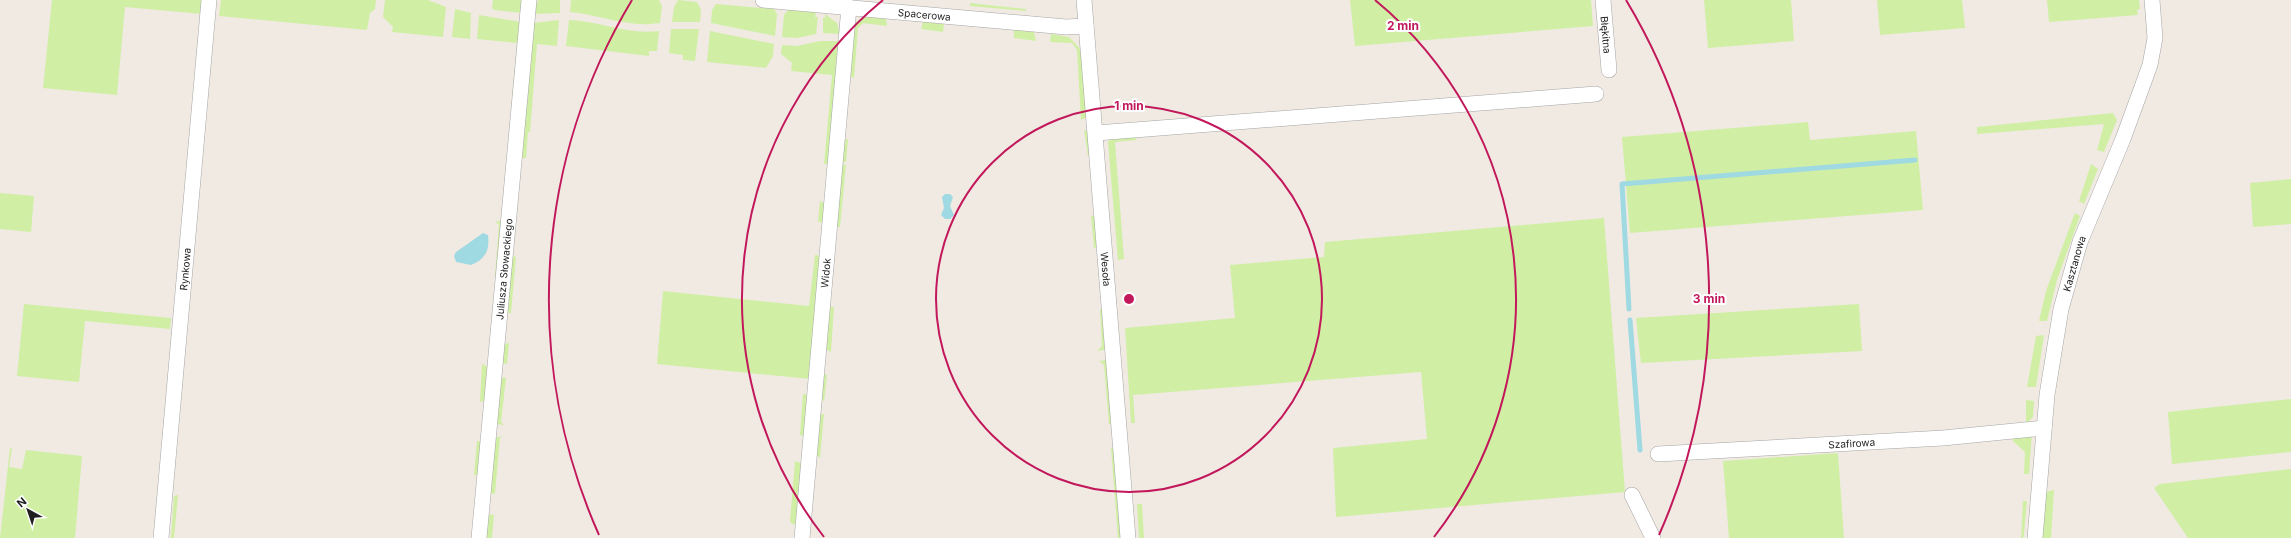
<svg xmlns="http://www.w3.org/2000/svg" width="2291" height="538" font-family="Inter,sans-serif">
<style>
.grass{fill:#d0efa4}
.water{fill:#9fd9e2}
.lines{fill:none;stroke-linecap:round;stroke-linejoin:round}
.stream{stroke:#9fd9e2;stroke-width:5}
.street-casing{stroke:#a5a5a5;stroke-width:16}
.street{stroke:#fff;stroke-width:15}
.ring{fill:none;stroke:#c2185b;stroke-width:2}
.labels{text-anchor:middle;stroke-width:4;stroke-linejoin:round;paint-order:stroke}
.street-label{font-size:10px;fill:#1e1e1e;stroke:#fff}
.centre{fill:#c2185b;stroke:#fff;stroke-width:2}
.ring-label{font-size:12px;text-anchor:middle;font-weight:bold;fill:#c2185b;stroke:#fff;stroke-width:4;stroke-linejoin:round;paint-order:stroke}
</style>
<rect width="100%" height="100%" fill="#f0eae3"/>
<g class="grass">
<path d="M 52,0 L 203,0 L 202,14 L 125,7 L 117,95 L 43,88 Z"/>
<path d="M 221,0 L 376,0 L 375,9 L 370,13 L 367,30 L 219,16 Z"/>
<path d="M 385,0 L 428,0 L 446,7 L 443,37 L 392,32 L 393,27 L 383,17 Z"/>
<path d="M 493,0 L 521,0 L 523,13 L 494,10 L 492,8 Z"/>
<path d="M 538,0 L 560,0 L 560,13 L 533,14 Z"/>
<path d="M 571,0 L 659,0 L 662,6 L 660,23 C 627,28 602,15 570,12 Z"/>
<path d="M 678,0 L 697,2 L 701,10 L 700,22 L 672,22 L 674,7 Z"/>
<path d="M 1350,0 L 1591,0 L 1593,26 L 1355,46 Z"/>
<path d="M 1704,0 L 1791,0 L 1794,41 L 1708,48 Z"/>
<path d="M 1877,0 L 1962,0 L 1965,28 L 1880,35 Z"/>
<path d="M 2047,0 L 2139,0 L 2140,9 L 2137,10 L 2138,15 L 2049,22 Z"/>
<path d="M 970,3 L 1026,9 L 1026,11 L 970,6 Z"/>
<path d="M 716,4 L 774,9 L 777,14 L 775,36 L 711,23 L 712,10 Z"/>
<path d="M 455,9 L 471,13 L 470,39 L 452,37 Z"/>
<path d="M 788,10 L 816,12 L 815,17 L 818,17 L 816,34 L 797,38 L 782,37 L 784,15 Z"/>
<path d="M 825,14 L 837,23 L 840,34 L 823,33 L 823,18 L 825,18 Z"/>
<path d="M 479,15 L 521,22 L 513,111 L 511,111 L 517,43 L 477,39 Z"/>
<path d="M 866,17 L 886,19 L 887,26 L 863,23 L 858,28 L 854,78 L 849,76 L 854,27 L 857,21 Z"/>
<path d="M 559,20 L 557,46 L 537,44 L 530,132 L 528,132 L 526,158 L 522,158 L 533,23 Z"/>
<path d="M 569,20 C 600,21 627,35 659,31 L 657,51 L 649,51 L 649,56 L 566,46 Z"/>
<path d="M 923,22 L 944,24 L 943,32 L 921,29 Z"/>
<path d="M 671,29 L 699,29 L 695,61 L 683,60 L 683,55 L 669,53 Z"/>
<path d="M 1014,30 L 1034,32 L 1036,41 L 1014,38 Z"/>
<path d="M 710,31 L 774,44 L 773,56 L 766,68 L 707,62 Z"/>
<path d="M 1051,34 L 1069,37 L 1082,51 L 1088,117 L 1081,120 L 1077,50 L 1072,43 L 1050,42 Z"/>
<path d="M 820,41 L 840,41 L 829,164 L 824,164 L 832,75 L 791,71 L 792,63 L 781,54 L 782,45 L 797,46 Z"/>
<path d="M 2113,113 L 2117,120 L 2104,152 L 2097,150 L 2104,124 L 1977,134 L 1977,127 Z"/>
<path d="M 1808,122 L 1810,140 L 1916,131 L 1923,210 L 1630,233 L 1622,137 Z"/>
<path d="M 1084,130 L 1089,132 L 1091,154 L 1088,156 Z"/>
<path d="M 1134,136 L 1137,140 L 1115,142 L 1124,259 L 1118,260 L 1108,142 L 1111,138 Z"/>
<path d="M 848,139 L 846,162 L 841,162 L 843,140 Z"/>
<path d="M 841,164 L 846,165 L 840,227 L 836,227 Z"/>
<path d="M 2091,164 L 2098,169 L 2084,204 L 2079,201 Z"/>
<path d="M 2291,179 L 2291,224 L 2253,227 L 2250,183 Z"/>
<path d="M 0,193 L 34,196 L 31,232 L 0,229 Z"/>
<path d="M 820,201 L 826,204 L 824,222 L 818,222 Z"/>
<path d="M 2075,213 L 2080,216 L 2057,280 L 2047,321 L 2039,321 L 2046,291 Z"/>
<path d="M 1091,216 L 1096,216 L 1099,247 L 1094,248 Z"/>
<path d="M 1604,218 L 1625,492 L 1336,517 L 1333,448 L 1427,439 L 1421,372 L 1133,395 L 1135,423 L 1131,423 L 1125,328 L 1235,318 L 1230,265 L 1324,257 L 1325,242 Z"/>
<path d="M 495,221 L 503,222 L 498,276 L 495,275 L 499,225 Z"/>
<path d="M 815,255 L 822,256 L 811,379 L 657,364 L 663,291 L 809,306 Z"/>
<path d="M 512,256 L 516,257 L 511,313 L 508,313 Z"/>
<path d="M 24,304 L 171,318 L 170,329 L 85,321 L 79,382 L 17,376 Z"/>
<path d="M 1859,304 L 1862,351 L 1641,363 L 1636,318 Z"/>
<path d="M 829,307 L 834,307 L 831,352 L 825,349 Z"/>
<path d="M 1100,309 L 1104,309 L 1107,347 L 1104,350 L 1097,351 L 1102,346 Z"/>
<path d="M 2044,335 L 2036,387 L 2027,387 L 2036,336 Z"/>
<path d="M 509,343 L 507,364 L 502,363 L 504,344 Z"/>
<path d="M 1108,360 L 1111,424 L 1109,424 L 1104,365 L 1099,361 Z"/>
<path d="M 482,364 L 489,367 L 486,400 L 480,402 Z"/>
<path d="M 823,374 L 827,375 L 824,402 L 821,397 Z"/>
<path d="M 500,377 L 506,378 L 501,422 L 504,425 L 496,424 Z"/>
<path d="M 803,394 L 809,395 L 806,434 L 803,436 L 800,435 Z"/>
<path d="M 2291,399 L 2291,452 L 2172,464 L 2168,412 Z"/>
<path d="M 2026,400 L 2034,401 L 2033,417 L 2026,424 Z"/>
<path d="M 820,414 L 824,414 L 820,458 L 816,455 Z"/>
<path d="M 2032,431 L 2029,474 L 2024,474 L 2025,452 L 2013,441 L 2012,437 Z"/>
<path d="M 503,436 L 500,438 L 495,494 L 489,493 L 495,438 Z"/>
<path d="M 477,441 L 484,442 L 478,475 L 474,475 Z"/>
<path d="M 10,448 L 12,448 L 9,467 L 22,469 L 26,450 L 82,456 L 75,538 L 0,538 Z"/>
<path d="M 1111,448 L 1115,448 L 1121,538 L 1118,538 Z"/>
<path d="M 1838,453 L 1844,538 L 1729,538 L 1723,461 Z"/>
<path d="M 795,461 L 803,464 L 798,525 L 792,524 L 790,521 Z"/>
<path d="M 2291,469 L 2291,538 L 2188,538 L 2154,488 L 2160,484 Z"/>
<path d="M 2054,490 L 2051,538 L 2042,538 L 2045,492 Z"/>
<path d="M 178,495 L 174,538 L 171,538 L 174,496 Z"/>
<path d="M 2023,501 L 2027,501 L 2024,534 L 2023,538 L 2021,538 Z"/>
<path d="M 1137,504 L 1142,504 L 1144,538 L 1139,538 Z"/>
<path d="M 487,514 L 494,515 L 492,538 L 485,538 Z"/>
</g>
<g class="water">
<path d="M 945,194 L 950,194 L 953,197 L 950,206 L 954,215 L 950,219 L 945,219 L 941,215 L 944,208 L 942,197 Z"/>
<path d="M 483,233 L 488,235 C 490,251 485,259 471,265 L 456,262 L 454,256 L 456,252 Z"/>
</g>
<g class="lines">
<g class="stream">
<path d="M 1629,309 L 1622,184 L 1915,160"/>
<path d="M 1630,320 L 1640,450"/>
</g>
<g class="street-casing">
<g id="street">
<path id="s1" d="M 763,0 L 1066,27 L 1086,26"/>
<path id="s2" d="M 1084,0 L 1128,538"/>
<path id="s3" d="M 1603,0 L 1609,70"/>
<path d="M 1096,133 L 1596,94"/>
<path id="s4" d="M 1658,454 L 1943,438 L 2044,428"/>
<path d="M 1632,495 L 1653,538"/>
<path id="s5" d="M 161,538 L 209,0"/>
<path id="s6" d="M 479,538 L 529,0"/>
<path id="s7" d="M 802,538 L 849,7"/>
<path id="s8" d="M 2035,538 L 2047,395 L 2061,309 L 2080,242 L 2123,139 L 2150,65 L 2155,38 L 2152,0"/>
</g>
</g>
<use href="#street" class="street"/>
</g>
<g class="ring">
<circle cx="1129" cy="299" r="193"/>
<path d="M824 537A387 387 0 0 1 883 0M1375 0A387 387 0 0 1 1434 537"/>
<path d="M599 535A580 580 0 0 1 632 0M1626 0A580 580 0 0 1 1659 535"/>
</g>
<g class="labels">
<g class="street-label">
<text dy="4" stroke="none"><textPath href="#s1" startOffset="162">Spacerowa</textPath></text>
<text dy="4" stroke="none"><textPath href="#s3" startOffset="35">Błękitna</textPath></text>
<text dy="4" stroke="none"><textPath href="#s8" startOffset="278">Kasztanowa</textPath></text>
<text dy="4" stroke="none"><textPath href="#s5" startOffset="270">Rynkowa</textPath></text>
<text dy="4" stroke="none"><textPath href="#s6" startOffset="270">Juliusza Słowackiego</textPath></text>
<text dy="4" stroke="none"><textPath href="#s2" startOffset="270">Wesoła</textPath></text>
<text dy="4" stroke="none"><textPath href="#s7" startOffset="266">Widok</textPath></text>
<text dy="4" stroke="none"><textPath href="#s4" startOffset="194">Szafirowa</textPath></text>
</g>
</g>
<circle cx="1129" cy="299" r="6" class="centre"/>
<g class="ring-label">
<text x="1403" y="30">2 min</text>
<text x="1129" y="110">1 min</text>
<text x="1709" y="303">3 min</text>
</g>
<g transform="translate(28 510) rotate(320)" stroke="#ffffff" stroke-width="3" paint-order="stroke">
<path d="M0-3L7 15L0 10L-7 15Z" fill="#1e1e1e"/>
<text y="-6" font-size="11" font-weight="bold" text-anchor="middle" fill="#1e1e1e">N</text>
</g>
</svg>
